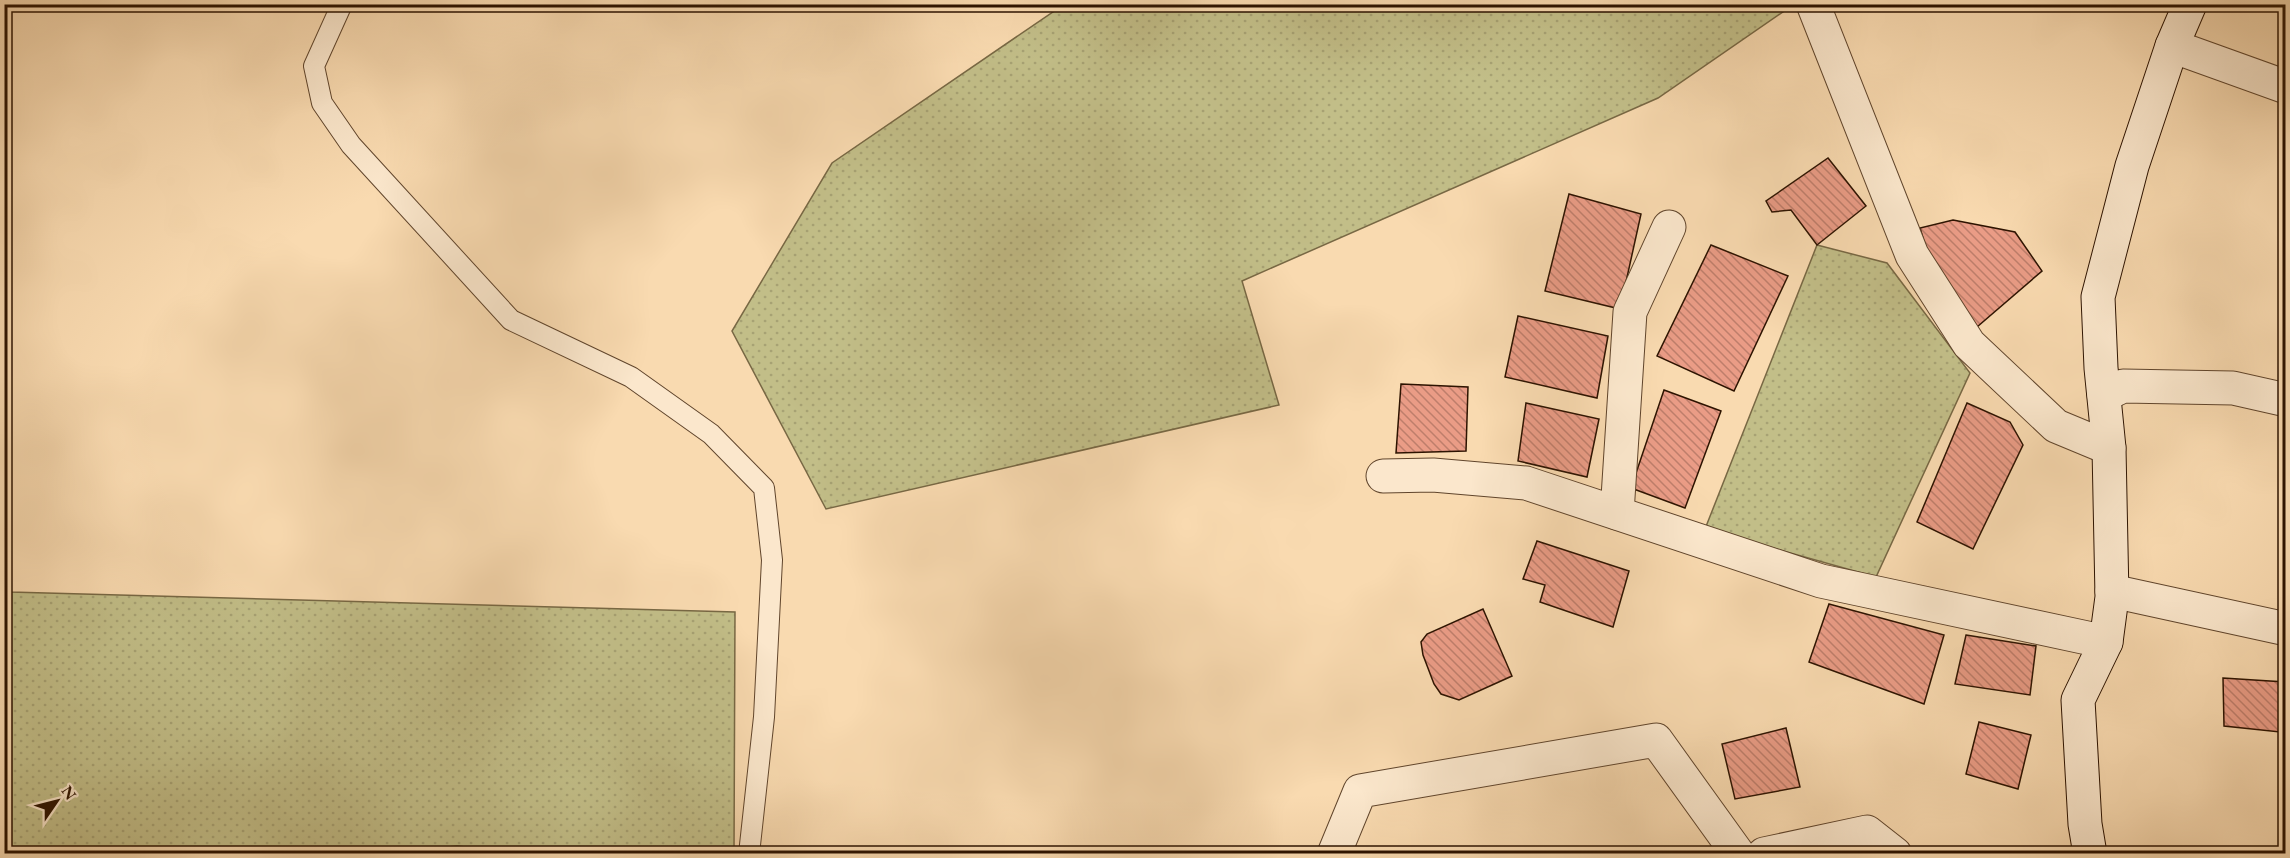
<svg xmlns="http://www.w3.org/2000/svg" width="2290" height="858" font-family="'EB Garamond',serif">
<style>
.grass{fill:url(#grass-dots);stroke:#786844;stroke-width:1.5}
.building{fill:url(#building-back-hatch);stroke:#2d1300;stroke-width:1.5}
.lines{fill:none;stroke-linecap:round;stroke-linejoin:round}
.lane-casing{stroke:#60452c;stroke-width:22}
.street-casing{stroke:#60452c;stroke-width:35}
.secondary-casing{stroke:#2d1300;stroke-width:35}
.lane{stroke:#fbe7cc;stroke-width:20}
.street{stroke:#fbe7cc;stroke-width:33}
.secondary{stroke:#fbe7cc;stroke-width:33}
</style>
<defs>
<pattern id="grass-dots" width="8" height="8" patternUnits="userSpaceOnUse" patternTransform="scale(1.5)"><rect width="8" height="8" fill="#c2be88"/><path d="M2 2h.1M6 6h.1" fill="none" stroke="#a7a274" stroke-width="1.8" stroke-linecap="round"/></pattern>
<pattern id="building-back-hatch" width="6" height="6" patternUnits="userSpaceOnUse" patternTransform="scale(1.5)"><rect width="6" height="6" fill="#ea9c86"/><path d="M-1 5l2 2M0 0l6 6M5-1l2 2" fill="none" stroke="#be7e6b"/></pattern>
</defs>
<rect width="100%" height="100%" fill="#f9dab0"/>
<filter id="stains"><feTurbulence type="fractalNoise" baseFrequency=".00333" numOctaves="4"/><feColorMatrix values="0 0 0 0 .2 0 0 0 0 .09 0 0 0 0 .02 0 0 0 .5 -.17"/></filter>
<radialGradient id="worn" r=".72"><stop offset=".6" stop-color="#630" stop-opacity="0"/><stop offset="1" stop-color="#630" stop-opacity=".3"/></radialGradient>
<g class="grass">
<path d="M 1063,5 L 1063,4 L 1793,5 L 1658,98 L 1242,281 L 1279,405 L 826,509 L 732,331 L 832,163 Z"/>
<path d="M 1817,245 L 1887,263 L 1970,373 L 1876,577 L 1705,529 Z"/>
<path d="M 4,434 L 10,592 L 735,612 L 734,853 L 528,854 L 457,846 L 384,854 L 5,853 Z"/>
</g>
<g class="building">
<path d="M 1828,158 L 1866,206 L 1817,245 L 1791,210 L 1772,212 L 1766,201 Z"/>
<path d="M 1569,194 L 1641,214 L 1620,309 L 1545,291 Z"/>
<path d="M 1953,220 L 2015,232 L 2042,271 L 1970,333 L 1942,302 L 1920,228 Z"/>
<path d="M 1711,245 L 1788,276 L 1734,391 L 1657,356 Z"/>
<path d="M 1518,316 L 1608,336 L 1597,398 L 1505,377 Z"/>
<path d="M 1401,384 L 1468,387 L 1466,451 L 1396,453 Z"/>
<path d="M 1664,390 L 1721,411 L 1685,508 L 1631,488 Z"/>
<path d="M 1526,403 L 1599,419 L 1587,477 L 1518,461 Z"/>
<path d="M 1967,403 L 2010,422 L 2023,445 L 1973,549 L 1917,522 Z"/>
<path d="M 1537,541 L 1629,571 L 1613,627 L 1540,602 L 1545,585 L 1523,579 Z"/>
<path d="M 1829,604 L 1944,635 L 1924,704 L 1809,662 Z"/>
<path d="M 1483,609 L 1512,676 L 1459,700 L 1441,694 L 1434,684 L 1423,655 L 1421,642 L 1427,634 Z"/>
<path d="M 1966,635 L 2036,646 L 2030,695 L 1955,684 Z"/>
<path d="M 2223,678 L 2285,682 L 2280,732 L 2224,726 Z"/>
<path d="M 1979,722 L 2031,735 L 2018,789 L 1966,774 Z"/>
<path d="M 1786,728 L 1800,787 L 1735,799 L 1722,744 Z"/>
</g>
<g class="lines">
<g class="lane-casing">
<path id="lane" d="M 342,4 L 314,66 L 322,103 L 351,145 L 511,320 L 631,377 L 711,434 L 764,488 L 772,560 L 764,717 L 749,854"/>
</g>
<g class="street-casing">
<g id="street">
<path d="M 1813,4 L 1912,255 L 1969,344 L 2056,426 L 2109,448"/>
<path d="M 2172,46 L 2286,87"/>
<path d="M 2104,395 L 2123,386 L 2233,388 L 2286,400"/>
<path d="M 1383,476 L 1433,475 L 1526,483 L 1821,581 L 2106,642"/>
<path d="M 1617,513 L 1630,312 L 1669,227"/>
<path d="M 2112,591 L 2286,629"/>
<path d="M 1334,854 L 1360,791 L 1656,740 L 1738,854"/>
<path d="M 1764,854 L 1867,832 L 1895,854"/>
</g>
</g>
<g class="secondary-casing">
<path id="secondary" d="M 2090,854 L 2085,824 L 2078,700 L 2106,642 L 2112,597 L 2109,448 L 2101,368 L 2098,297 L 2132,166 L 2172,46 L 2190,4"/>
</g>
<use href="#lane" class="lane"/>
<use href="#street" class="street"/>
<use href="#secondary" class="secondary"/>
</g>
<rect width="2290" height="858" fill="none" stroke="#f9dab0" stroke-width="24"/>
<rect x="6" y="6" width="2278" height="846" fill="none" stroke="#2d1300" stroke-width="3"/>
<rect x="12" y="12" width="2266" height="834" fill="none" stroke="#2d1300" stroke-width="1.5"/>
<g transform="translate(57 801) rotate(55)" stroke="#fbe7cc" stroke-width="4.5" paint-order="stroke">
<path d="M0-4.5L10 22L0 15L-10 22Z" fill="#2d1300"/>
<text y="-9" font-size="16" font-weight="bold" text-anchor="middle" fill="#2d1300">N</text>
</g>
<rect width="100%" height="100%" filter="url(#stains)"/>
<rect width="100%" height="100%" fill="url(#worn)"/>
</svg>
